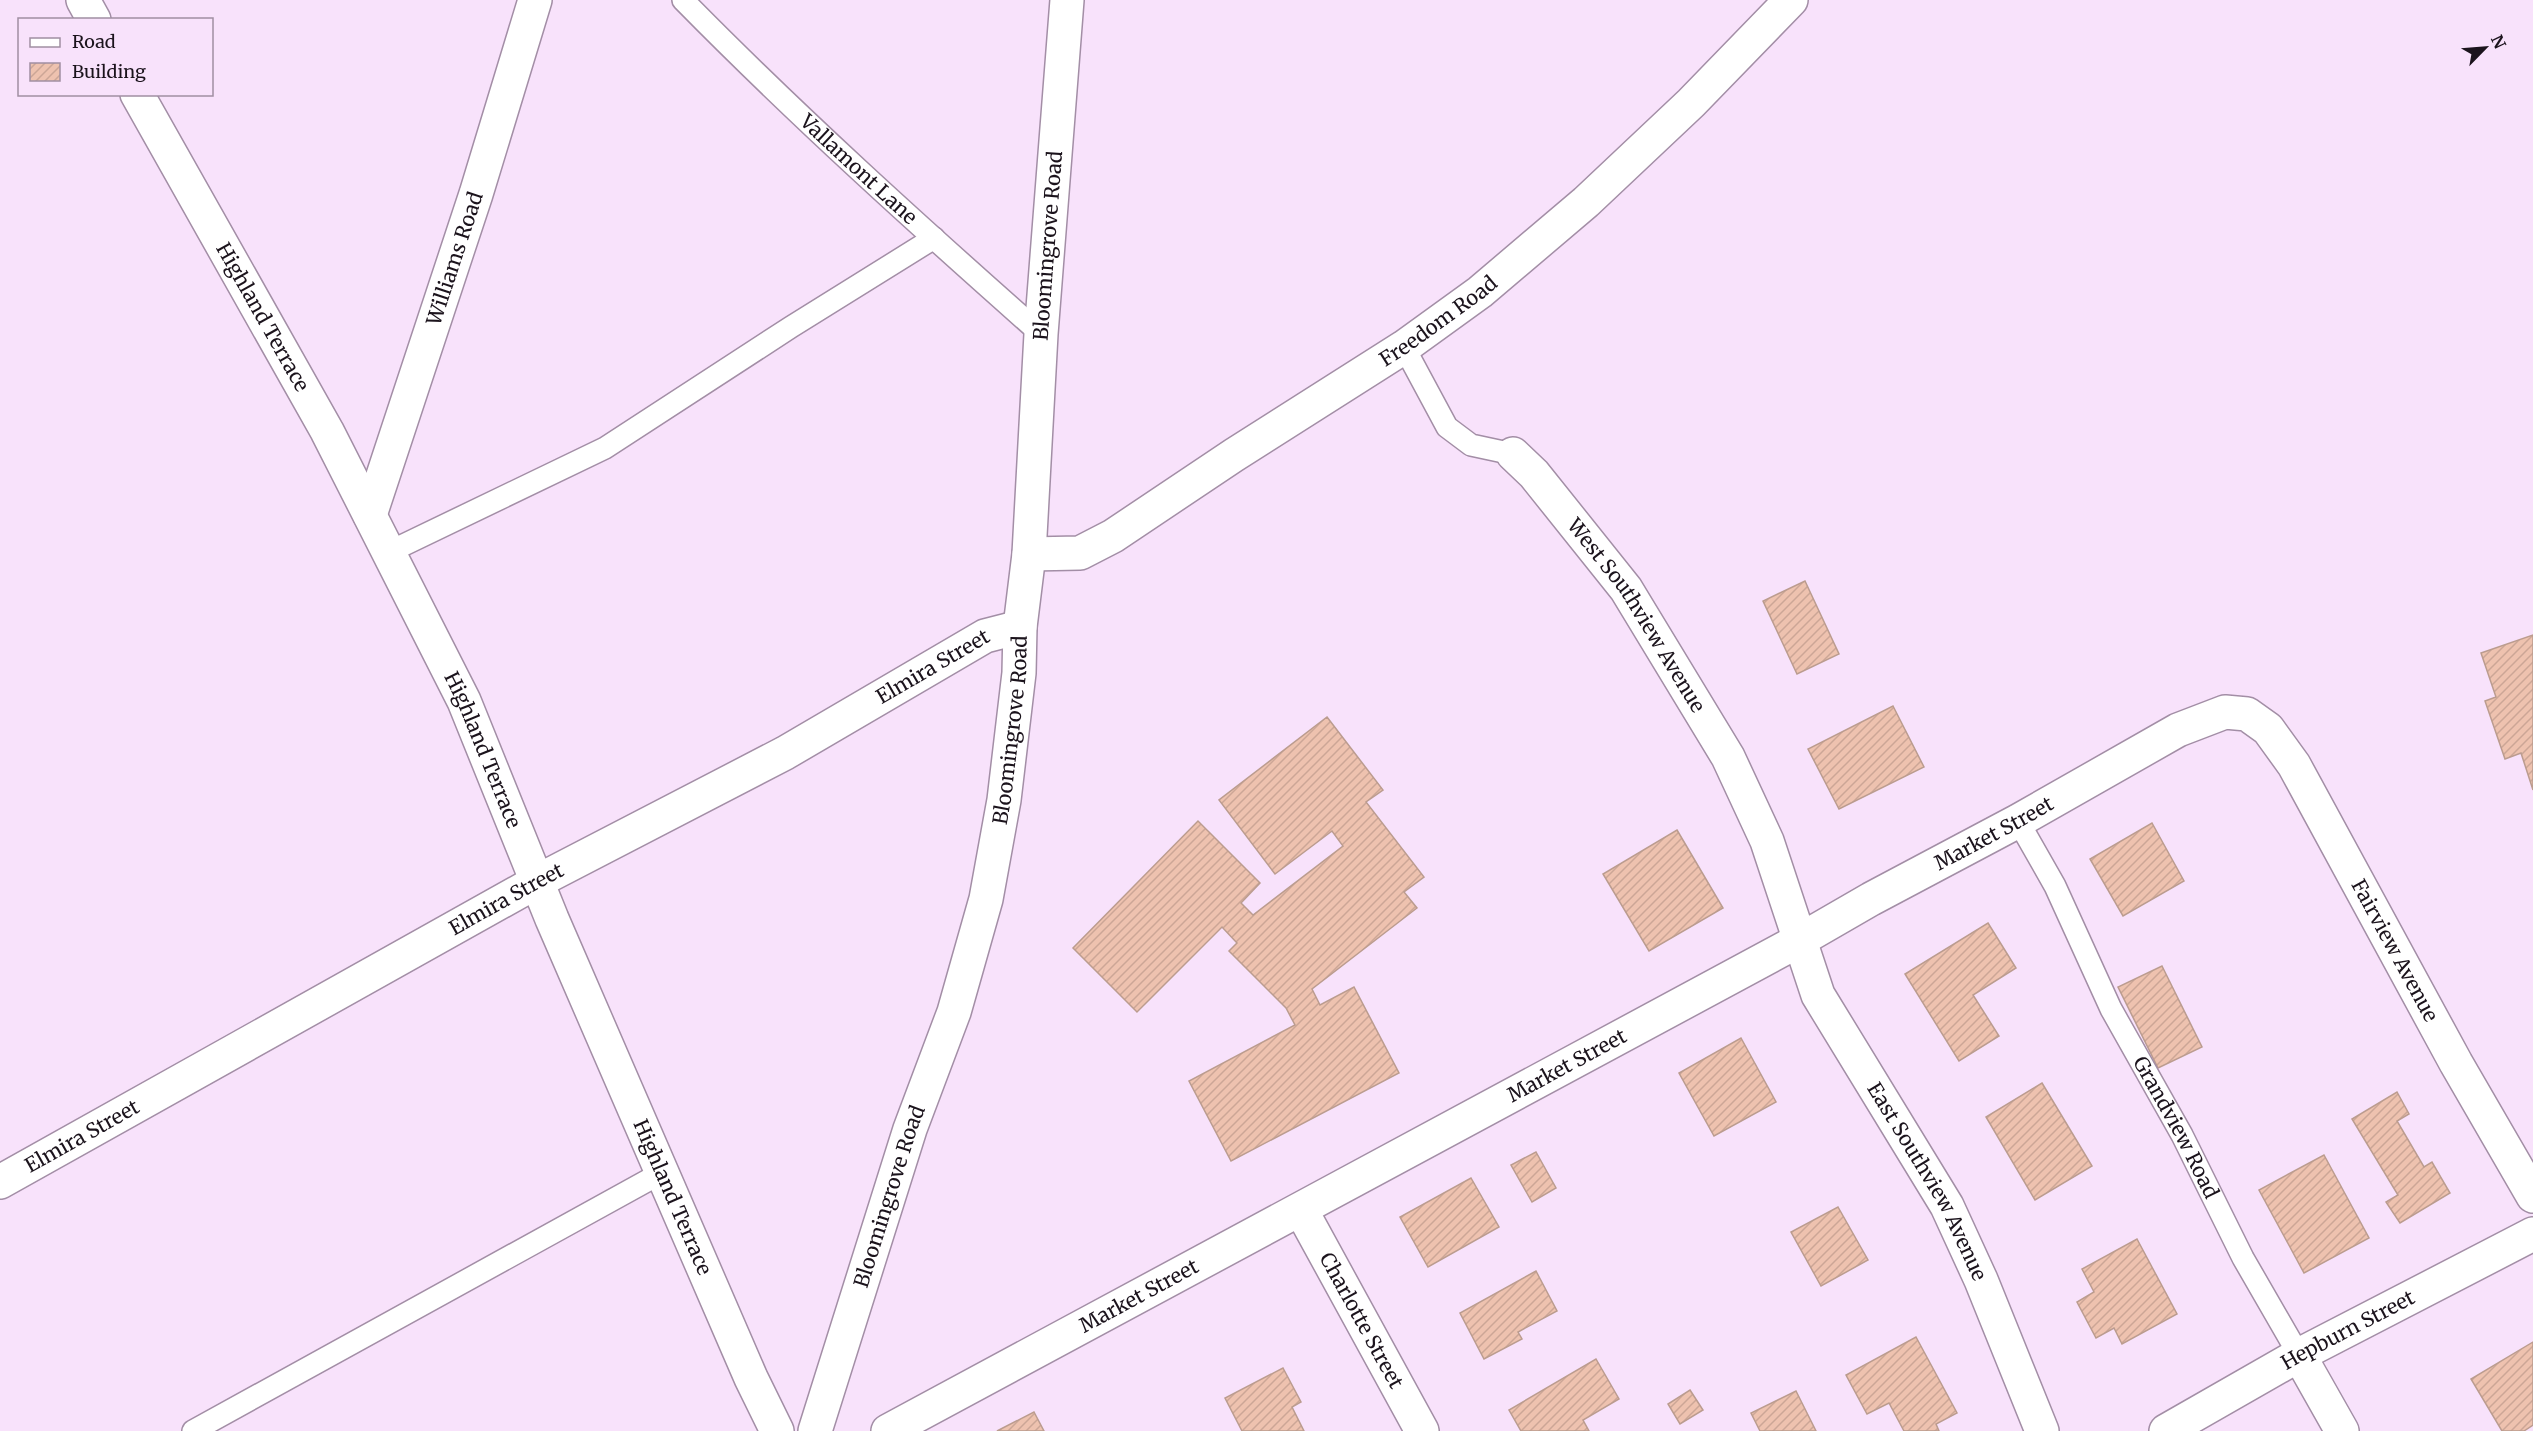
<svg xmlns="http://www.w3.org/2000/svg" width="2533" height="1431" font-family="Merriweather,serif">
<style>
.building{fill:url(#building-hatch);stroke:#bb9c8f;stroke-width:1.5}
.lines{fill:none;stroke-linecap:round;stroke-linejoin:round}
.lane-casing{stroke:#a38ea6;stroke-width:24}
.street-casing{stroke:#a38ea6;stroke-width:36}
.secondary-casing{stroke:#a38ea6;stroke-width:36}
.lane{stroke:#fff;stroke-width:21}
.street{stroke:#fff;stroke-width:33}
.secondary{stroke:#fff;stroke-width:33}
.labels{text-anchor:middle;stroke-width:5;stroke-linejoin:round;paint-order:stroke}
.street-label{font-size:20px;fill:#1b131c;stroke:#f8e2fb}
</style>
<defs>
<pattern id="building-hatch" width="6" height="6" patternUnits="userSpaceOnUse" patternTransform="scale(1.5)"><rect width="6" height="6" fill="#eec2af"/><path d="M-1 1l2-2M0 6l6-6M5 7l2-2" fill="none" stroke="#cca696"/></pattern>
</defs>
<rect width="100%" height="100%" fill="#f8e2fb"/>
<g class="building">
<path d="M 1805,581 L 1839,654 L 1797,674 L 1763,601 Z"/>
<path d="M 2533,635 L 2533,790 L 2521,753 L 2505,759 L 2485,701 L 2496,697 L 2481,653 Z"/>
<path d="M 1893,706 L 1924,767 L 1839,809 L 1808,749 Z"/>
<path d="M 1327,717 L 1383,790 L 1366,802 L 1424,877 L 1404,892 L 1417,908 L 1312,989 L 1320,1005 L 1354,987 L 1399,1073 L 1231,1161 L 1189,1081 L 1295,1025 L 1286,1008 L 1229,951 L 1237,943 L 1222,927 L 1137,1012 L 1073,948 L 1198,821 L 1260,883 L 1241,903 L 1253,915 L 1343,846 L 1332,831 L 1275,874 L 1219,800 Z"/>
<path d="M 2152,823 L 2184,881 L 2123,916 L 2090,859 Z"/>
<path d="M 1677,830 L 1723,908 L 1649,951 L 1603,874 Z"/>
<path d="M 1988,923 L 2016,968 L 1973,995 L 1999,1036 L 1959,1061 L 1905,974 Z"/>
<path d="M 2162,966 L 2202,1047 L 2158,1068 L 2118,987 Z"/>
<path d="M 1741,1038 L 1776,1102 L 1714,1136 L 1679,1073 Z"/>
<path d="M 2042,1083 L 2092,1166 L 2035,1200 L 1986,1117 Z"/>
<path d="M 2397,1092 L 2409,1114 L 2397,1121 L 2424,1167 L 2432,1162 L 2450,1193 L 2400,1223 L 2386,1202 L 2398,1195 L 2352,1119 Z"/>
<path d="M 1536,1152 L 1556,1188 L 1532,1202 L 1511,1165 Z"/>
<path d="M 2324,1155 L 2369,1238 L 2304,1273 L 2259,1190 Z"/>
<path d="M 1471,1178 L 1499,1227 L 1428,1267 L 1400,1217 Z"/>
<path d="M 1838,1207 L 1868,1260 L 1821,1286 L 1791,1232 Z"/>
<path d="M 2137,1239 L 2177,1314 L 2122,1344 L 2114,1328 L 2096,1338 L 2077,1302 L 2094,1292 L 2082,1269 Z"/>
<path d="M 1536,1271 L 1557,1311 L 1518,1332 L 1522,1339 L 1484,1359 L 1460,1313 Z"/>
<path d="M 1916,1337 L 1957,1413 L 1936,1424 L 1939,1431 L 1904,1431 L 1889,1403 L 1867,1414 L 1846,1375 Z"/>
<path d="M 2533,1342 L 2533,1425 L 2524,1431 L 2502,1431 L 2471,1379 Z"/>
<path d="M 1596,1359 L 1619,1399 L 1583,1420 L 1589,1431 L 1521,1431 L 1509,1410 Z"/>
<path d="M 1283,1368 L 1301,1402 L 1292,1407 L 1304,1431 L 1242,1431 L 1225,1398 Z"/>
<path d="M 1690,1390 L 1703,1410 L 1680,1424 L 1668,1404 Z"/>
<path d="M 1796,1391 L 1816,1431 L 1760,1431 L 1751,1413 Z"/>
<path d="M 1034,1412 L 1044,1431 L 997,1431 Z"/>
</g>
<g class="lines">
<g class="lane-casing">
<g id="lane">
<path id="s1" d="M 683,0 C 797,116 919,226 1041,334"/>
<path d="M 1404,347 L 1447,427 L 1471,445 L 1513,454"/>
<path d="M 389,552 L 605,448 L 791,327 L 934,238"/>
<path id="s2" d="M 2018,821 L 2055,886 L 2111,1009 L 2182,1135 L 2243,1258 L 2299,1355"/>
<path d="M 193,1431 L 663,1172"/>
</g>
</g>
<g class="street-casing">
<g id="street">
<path d="M 83,0 L 94,20"/>
<path id="s3" d="M 137,94 L 327,431 L 464,701 L 552,919 L 751,1378 L 777,1431"/>
<path id="s4" d="M 1513,454 L 1534,474 L 1626,589 L 1728,757 L 1767,841 L 1818,995 L 1947,1206 L 1981,1280 L 2042,1431"/>
<path id="s5" d="M 370,515 L 476,194 L 535,0"/>
<path id="s6" d="M 1029,554 L 1080,553 L 1113,536 L 1234,455 L 1404,347 L 1480,292 L 1586,202 L 1691,103 L 1791,0"/>
<path id="s7" d="M 0,1182 L 538,881 L 785,753 L 985,636 L 1020,627"/>
<path id="s8" d="M 1301,1210 L 1422,1431"/>
<path d="M 2299,1355 L 2342,1431"/>
<path id="s9" d="M 888,1431 L 1800,940 L 1871,899 L 2018,821 L 2178,730 L 2225,712 L 2247,714 L 2268,729 L 2294,765 L 2456,1063 L 2533,1196"/>
<path id="s10" d="M 2166,1431 L 2299,1355 L 2533,1234"/>
</g>
</g>
<g class="secondary-casing">
<g id="secondary">
<path id="s11" d="M 815,1431 L 910,1129 L 954,1012 L 986,899 L 1004,800 L 1019,673 L 1020,627 L 1029,554 L 1041,334 L 1067,0"/>
</g>
</g>
<use href="#lane" class="lane"/>
<use href="#street" class="street"/>
<use href="#secondary" class="secondary"/>
</g>
<g class="labels">
<g class="street-label">
<text dy="7" stroke="none"><textPath href="#s1" startOffset="244">Vallamont Lane</textPath></text>
<text dy="7" stroke="none"><textPath href="#s11" startOffset="1216">Bloomingrove Road</textPath></text>
<text dy="7" stroke="none"><textPath href="#s5" startOffset="270">Williams Road</textPath></text>
<text dy="7" stroke="none"><textPath href="#s3" startOffset="256">Highland Terrace</textPath></text>
<text dy="7" stroke="none"><textPath href="#s6" startOffset="478">Freedom Road</textPath></text>
<text dy="7" stroke="none"><textPath href="#s4" startOffset="204">West Southview Avenue</textPath></text>
<text dy="7" stroke="none"><textPath href="#s7" startOffset="1066">Elmira Street</textPath></text>
<text dy="7" stroke="none"><textPath href="#s11" startOffset="730">Bloomingrove Road</textPath></text>
<text dy="7" stroke="none"><textPath href="#s3" startOffset="742">Highland Terrace</textPath></text>
<text dy="7" stroke="none"><textPath href="#s9" startOffset="1257">Market Street</textPath></text>
<text dy="7" stroke="none"><textPath href="#s7" startOffset="580">Elmira Street</textPath></text>
<text dy="7" stroke="none"><textPath href="#s9" startOffset="1822">Fairview Avenue</textPath></text>
<text dy="7" stroke="none"><textPath href="#s9" startOffset="771">Market Street</textPath></text>
<text dy="7" stroke="none"><textPath href="#s2" startOffset="345">Grandview Road</textPath></text>
<text dy="7" stroke="none"><textPath href="#s7" startOffset="94">Elmira Street</textPath></text>
<text dy="7" stroke="none"><textPath href="#s4" startOffset="844">East Southview Avenue</textPath></text>
<text dy="7" stroke="none"><textPath href="#s3" startOffset="1228">Highland Terrace</textPath></text>
<text dy="7" stroke="none"><textPath href="#s11" startOffset="246">Bloomingrove Road</textPath></text>
<text dy="7" stroke="none"><textPath href="#s9" startOffset="285">Market Street</textPath></text>
<text dy="7" stroke="none"><textPath href="#s8" startOffset="126">Charlotte Street</textPath></text>
<text dy="7" stroke="none"><textPath href="#s10" startOffset="208">Hepburn Street</textPath></text>
</g>
</g>
<rect x="18" y="18" width="195" height="78" fill="#f8e2fb" stroke="#a08fa2" stroke-width="1.5"/>
<rect x="30" y="38" width="30" height="9" fill="#ffffff" stroke="#a08fa2" stroke-width="1.5"/>
<text x="72" y="48" font-size="18" fill="#1b131c">Road</text>
<rect x="30" y="63" width="30" height="18" fill="url(#building-hatch)" stroke="#a08fa2" stroke-width="1.5"/>
<text x="72" y="78" font-size="18" fill="#1b131c">Building</text>
<g transform="translate(2485 48) rotate(65)" stroke="#f8e2fb" stroke-width="4.5" paint-order="stroke">
<path d="M0-4.5L10 22L0 15L-10 22Z" fill="#1b131c"/>
<text y="-9" font-size="16" font-weight="bold" text-anchor="middle" fill="#1b131c">N</text>
</g>
</svg>
